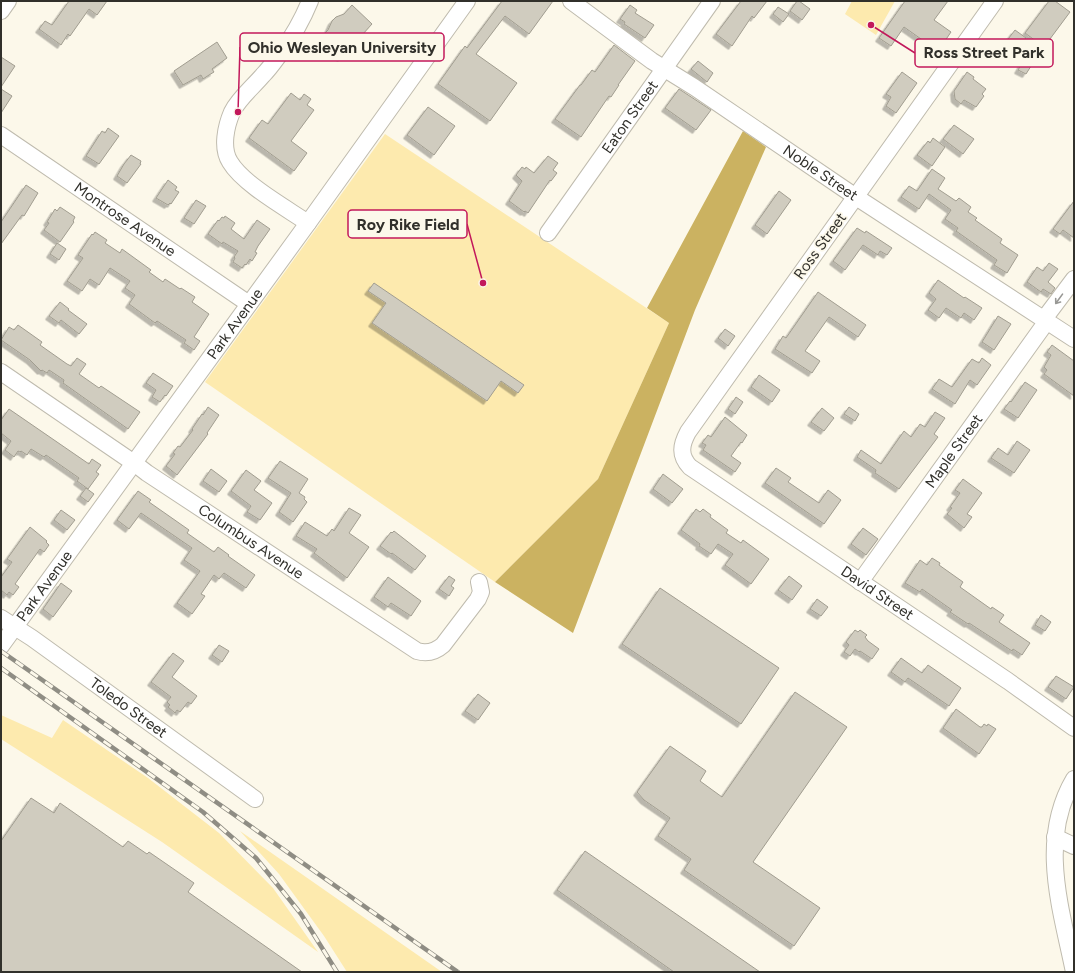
<svg xmlns="http://www.w3.org/2000/svg" width="1075" height="973" font-family="Figtree,sans-serif">
<style>
.green{fill:#fdeaae}
.forest{fill:#cbb261}
.building{fill:#d0ccbf;stroke:#a19d90;filter:url(#shadow)}
.lines{fill:none;stroke-linecap:round;stroke-linejoin:round}
.minor-casing{stroke:#bfbbae;stroke-width:18}
.minor{stroke:#fff;stroke-width:16}
.rail-casing{stroke:#8f8d84;stroke-width:4.5}
.rail{stroke:#fcf8ea;stroke-width:3;stroke-dasharray:9;stroke-linecap:butt}
.oneway{stroke:#989895}
.labels{text-anchor:middle;stroke-width:3.5;stroke-linejoin:round;paint-order:stroke}
.street-label{font-size:15px;fill:#31302b;stroke:#fcf8ea}
.leader{fill:none;stroke:#c2185b;stroke-width:1.5}
.callout-dot{fill:#c2185b;stroke:#fcf8ea;stroke-width:1.5}
.callout{fill:#fcf8ea;stroke:#c2185b;stroke-width:1.5}
.callout-label{font-size:16px;text-anchor:middle;font-weight:bold;fill:#31302b}
</style>
<defs>
<filter id="shadow"><feDropShadow dx="-3.5" dy="3.5" stdDeviation="0" flood-color="#0004"/></filter>
</defs>
<rect width="100%" height="100%" fill="#fcf8ea"/>
<g class="green">
<path d="M 852,1 L 895,1 L 876,35 L 845,14 Z"/>
<path d="M 385,134 L 669,323 L 598,479 L 495,582 L 205,382 Z"/>
<path d="M 1,715 L 52,738 L 63,720 L 148,778 L 219,833 L 273,888 L 318,952 L 162,842 L 1,739 Z"/>
<path d="M 240,831 L 442,972 L 347,972 L 324,936 L 279,874 Z"/>
</g>
<path class="forest" d="M 743,131 L 766,147 L 695,310 L 573,633 L 495,582 L 598,479 L 669,323 L 647,308 Z"/>
<g class="building">
<path d="M 69,1 L 107,1 L 97,15 L 89,9 L 70,36 L 68,34 L 61,45 L 39,29 L 45,21 L 52,25 Z"/>
<path d="M 502,1 L 553,1 L 529,34 L 505,16 L 476,54 L 517,83 L 490,121 L 438,84 L 465,46 L 467,48 Z"/>
<path d="M 741,1 L 767,1 L 754,18 L 752,16 L 732,46 L 716,34 Z"/>
<path d="M 797,1 L 799,1 L 810,9 L 802,20 L 790,11 Z"/>
<path d="M 905,1 L 948,1 L 934,20 L 951,32 L 938,51 L 904,27 L 891,46 L 879,38 Z"/>
<path d="M 1049,1 L 1055,1 L 1070,12 L 1044,47 L 1025,33 Z"/>
<path d="M 352,5 L 372,24 L 341,58 L 320,38 L 328,30 L 332,21 L 336,17 L 344,14 Z"/>
<path d="M 630,5 L 637,10 L 635,13 L 654,25 L 645,38 L 624,24 L 625,22 L 620,19 Z"/>
<path d="M 778,7 L 789,14 L 783,22 L 773,14 Z"/>
<path d="M 1015,30 L 1026,38 L 1016,51 L 1005,43 Z"/>
<path d="M 217,42 L 227,58 L 212,69 L 214,72 L 209,75 L 203,79 L 201,75 L 183,85 L 174,71 Z"/>
<path d="M 614,45 L 635,61 L 618,85 L 619,85 L 611,97 L 609,96 L 581,137 L 555,119 L 580,85 L 581,85 L 592,70 L 595,72 Z"/>
<path d="M 1,57 L 15,66 L 1,87 Z"/>
<path d="M 1025,58 L 1033,63 L 1026,74 L 1018,70 Z"/>
<path d="M 698,61 L 713,73 L 707,82 L 691,69 Z"/>
<path d="M 902,72 L 917,83 L 896,113 L 886,106 L 891,97 L 886,94 Z"/>
<path d="M 967,72 L 974,77 L 973,79 L 986,89 L 982,94 L 984,96 L 976,107 L 964,100 L 961,104 L 955,99 L 954,91 Z"/>
<path d="M 1,89 L 12,96 L 1,113 Z"/>
<path d="M 679,89 L 711,110 L 696,130 L 665,108 Z"/>
<path d="M 291,93 L 300,100 L 304,94 L 311,99 L 307,105 L 314,110 L 291,141 L 307,153 L 294,171 L 249,138 L 262,120 L 268,124 Z"/>
<path d="M 428,107 L 455,126 L 434,155 L 407,135 Z"/>
<path d="M 954,125 L 974,139 L 963,154 L 943,139 Z"/>
<path d="M 108,128 L 119,136 L 99,164 L 86,156 L 102,131 L 105,133 Z"/>
<path d="M 933,138 L 945,147 L 932,166 L 917,155 L 928,141 L 930,143 Z"/>
<path d="M 131,155 L 141,161 L 140,164 L 141,164 L 127,183 L 117,176 L 124,164 Z"/>
<path d="M 548,156 L 558,163 L 553,170 L 557,173 L 551,181 L 550,180 L 528,213 L 525,211 L 524,212 L 509,201 L 522,181 L 516,175 L 522,167 L 525,169 L 526,167 L 534,173 Z"/>
<path d="M 932,169 L 945,178 L 938,189 L 956,201 L 959,198 L 971,207 L 968,212 L 977,218 L 975,220 L 1002,239 L 1000,243 L 1018,255 L 1007,273 L 994,265 L 997,260 L 956,231 L 958,228 L 945,219 L 951,210 L 929,194 L 919,209 L 901,197 L 909,186 L 917,191 Z"/>
<path d="M 168,180 L 177,187 L 175,190 L 179,192 L 171,204 L 170,203 L 168,205 L 156,198 Z"/>
<path d="M 26,185 L 38,193 L 24,216 L 22,215 L 1,244 L 1,222 Z"/>
<path d="M 779,191 L 791,200 L 767,234 L 755,225 Z"/>
<path d="M 196,200 L 206,206 L 194,224 L 184,218 Z"/>
<path d="M 1074,201 L 1074,238 L 1063,230 L 1060,234 L 1053,229 Z"/>
<path d="M 60,207 L 75,217 L 73,221 L 74,222 L 60,242 L 44,230 L 49,223 L 47,222 L 55,209 L 57,211 Z"/>
<path d="M 225,216 L 235,223 L 231,229 L 244,239 L 257,220 L 270,229 L 258,246 L 255,252 L 257,253 L 252,261 L 250,259 L 246,265 L 245,264 L 242,268 L 233,262 L 235,258 L 234,257 L 238,251 L 223,242 L 222,244 L 208,234 L 218,220 L 219,221 L 222,217 L 224,218 Z"/>
<path d="M 857,228 L 865,233 L 866,231 L 892,248 L 887,255 L 880,251 L 878,255 L 863,245 L 845,270 L 833,261 Z"/>
<path d="M 95,232 L 107,240 L 105,243 L 120,253 L 122,249 L 151,270 L 149,272 L 163,282 L 165,279 L 180,289 L 181,288 L 195,297 L 192,302 L 209,314 L 194,337 L 200,341 L 194,350 L 184,343 L 186,340 L 157,321 L 155,323 L 129,304 L 135,295 L 125,288 L 130,281 L 110,268 L 99,285 L 90,279 L 82,291 L 67,281 L 83,258 L 78,255 L 92,234 L 93,235 Z"/>
<path d="M 57,243 L 66,249 L 59,260 L 50,254 Z"/>
<path d="M 1049,263 L 1058,269 L 1048,282 L 1055,288 L 1051,294 L 1043,289 L 1041,292 L 1027,282 L 1037,267 L 1043,271 Z"/>
<path d="M 938,280 L 964,298 L 965,297 L 982,308 L 974,320 L 964,313 L 961,318 L 946,308 L 939,318 L 928,310 L 936,299 L 929,293 Z"/>
<path d="M 374,283 L 524,385 L 518,393 L 501,381 L 487,401 L 372,323 L 386,303 L 368,291 Z"/>
<path d="M 818,292 L 866,325 L 858,337 L 829,317 L 805,351 L 820,361 L 812,373 L 775,349 L 783,336 L 786,338 Z"/>
<path d="M 60,302 L 69,309 L 68,310 L 87,324 L 79,334 L 61,320 L 59,323 L 49,316 Z"/>
<path d="M 998,316 L 1011,324 L 994,350 L 982,342 Z"/>
<path d="M 18,325 L 42,342 L 40,345 L 67,364 L 71,366 L 77,358 L 86,364 L 79,374 L 99,388 L 101,386 L 140,412 L 128,429 L 63,383 L 64,380 L 49,370 L 47,373 L 42,370 L 41,371 L 30,360 L 1,340 L 9,327 L 14,330 Z"/>
<path d="M 725,329 L 735,336 L 728,346 L 718,338 Z"/>
<path d="M 1052,345 L 1074,361 L 1074,396 L 1044,374 L 1047,370 L 1044,367 L 1051,355 L 1047,352 Z"/>
<path d="M 982,358 L 991,365 L 977,385 L 970,380 L 955,404 L 932,389 L 939,379 L 952,387 L 972,359 L 979,363 Z"/>
<path d="M 153,373 L 173,386 L 166,396 L 165,395 L 160,402 L 152,397 L 156,390 L 146,383 Z"/>
<path d="M 759,375 L 780,390 L 772,402 L 751,387 Z"/>
<path d="M 1025,382 L 1037,390 L 1018,418 L 1004,409 L 1010,401 L 1011,402 Z"/>
<path d="M 736,397 L 743,402 L 735,414 L 728,409 Z"/>
<path d="M 208,407 L 219,415 L 207,433 L 208,434 L 177,475 L 166,466 L 175,454 L 173,453 L 178,446 L 180,447 L 193,430 L 192,429 L 202,414 L 203,415 Z"/>
<path d="M 849,407 L 859,414 L 855,421 L 844,414 Z"/>
<path d="M 822,408 L 834,418 L 824,431 L 811,422 Z"/>
<path d="M 9,409 L 89,464 L 92,459 L 101,465 L 96,472 L 99,474 L 88,489 L 77,481 L 79,478 L 46,455 L 44,457 L 31,449 L 27,455 L 21,451 L 20,452 L 18,451 L 14,457 L 5,450 L 11,441 L 1,433 L 1,420 Z"/>
<path d="M 935,412 L 945,418 L 934,434 L 938,437 L 899,489 L 875,473 L 876,470 L 857,457 L 861,450 L 881,464 L 904,431 L 911,437 L 920,424 L 925,427 Z"/>
<path d="M 725,417 L 747,435 L 742,443 L 741,442 L 731,456 L 741,463 L 735,472 L 703,450 L 706,445 L 702,443 L 708,435 L 711,437 Z"/>
<path d="M 1017,441 L 1030,450 L 1014,473 L 991,458 L 998,448 L 1008,455 Z"/>
<path d="M 280,461 L 308,479 L 299,493 L 305,497 L 304,499 L 307,502 L 293,522 L 279,512 L 291,493 L 268,478 Z"/>
<path d="M 776,468 L 791,478 L 788,482 L 819,503 L 828,490 L 841,500 L 824,524 L 765,483 Z"/>
<path d="M 211,469 L 227,481 L 219,492 L 203,481 Z"/>
<path d="M 246,470 L 261,481 L 254,490 L 272,503 L 260,520 L 247,512 L 251,506 L 231,491 Z"/>
<path d="M 663,474 L 683,489 L 672,503 L 653,489 Z"/>
<path d="M 963,479 L 982,493 L 967,514 L 972,517 L 964,528 L 947,514 L 952,508 L 950,507 L 960,493 L 955,490 Z"/>
<path d="M 86,488 L 94,494 L 88,502 L 80,496 Z"/>
<path d="M 138,491 L 151,500 L 149,502 L 189,530 L 187,533 L 214,552 L 218,547 L 229,555 L 228,556 L 255,575 L 246,588 L 224,573 L 219,579 L 214,575 L 201,594 L 205,596 L 192,614 L 177,603 L 200,571 L 184,560 L 192,548 L 141,513 L 129,529 L 117,520 Z"/>
<path d="M 349,508 L 361,515 L 349,533 L 369,547 L 347,578 L 314,553 L 317,549 L 296,536 L 305,522 L 327,536 L 332,529 L 334,531 Z"/>
<path d="M 696,509 L 700,512 L 703,509 L 711,515 L 710,517 L 728,530 L 726,533 L 741,543 L 743,540 L 769,559 L 751,584 L 725,565 L 733,554 L 718,544 L 711,554 L 699,546 L 700,544 L 681,530 Z"/>
<path d="M 61,510 L 75,520 L 67,530 L 54,520 Z"/>
<path d="M 30,527 L 47,541 L 46,542 L 49,545 L 44,552 L 40,549 L 15,584 L 19,587 L 13,595 L 9,592 L 7,595 L 1,590 L 1,577 L 12,562 L 7,559 Z"/>
<path d="M 863,528 L 878,539 L 866,555 L 851,544 Z"/>
<path d="M 394,531 L 426,556 L 415,570 L 392,553 L 391,554 L 380,546 L 391,532 L 392,533 Z"/>
<path d="M 932,558 L 940,563 L 939,565 L 963,582 L 960,587 L 991,609 L 992,607 L 1004,615 L 999,622 L 1030,643 L 1022,655 L 1013,649 L 1012,651 L 969,623 L 968,624 L 950,612 L 952,610 L 922,589 L 920,592 L 905,583 L 920,560 L 927,565 Z"/>
<path d="M 449,576 L 455,580 L 451,586 L 454,588 L 449,596 L 439,589 Z"/>
<path d="M 789,576 L 802,586 L 792,600 L 778,590 Z"/>
<path d="M 388,577 L 421,601 L 411,616 L 391,603 L 388,607 L 374,597 Z"/>
<path d="M 61,583 L 72,591 L 53,617 L 43,609 Z"/>
<path d="M 660,588 L 779,668 L 741,724 L 622,644 Z"/>
<path d="M 817,599 L 828,607 L 821,616 L 810,609 Z"/>
<path d="M 1041,615 L 1051,622 L 1045,631 L 1035,625 Z"/>
<path d="M 855,630 L 858,632 L 860,630 L 867,635 L 865,637 L 868,641 L 879,649 L 872,659 L 860,651 L 859,652 L 855,649 L 850,656 L 844,652 L 849,645 L 846,642 Z"/>
<path d="M 219,645 L 229,651 L 222,662 L 212,655 Z"/>
<path d="M 173,653 L 184,661 L 172,677 L 197,696 L 191,704 L 188,702 L 180,712 L 177,710 L 175,713 L 168,707 L 170,705 L 167,702 L 171,697 L 151,682 Z"/>
<path d="M 901,658 L 922,673 L 928,665 L 961,688 L 949,706 L 908,678 L 905,682 L 891,672 Z"/>
<path d="M 1056,676 L 1074,687 L 1066,699 L 1048,687 Z"/>
<path d="M 795,692 L 847,727 L 753,862 L 820,908 L 794,946 L 684,870 L 691,859 L 658,836 L 670,818 L 644,800 L 637,792 L 670,746 L 706,771 L 700,781 L 722,797 Z"/>
<path d="M 478,694 L 490,703 L 478,720 L 465,711 Z"/>
<path d="M 956,709 L 980,727 L 982,727 L 984,724 L 987,726 L 988,724 L 996,729 L 979,754 L 943,728 Z"/>
<path d="M 31,798 L 54,813 L 60,803 L 123,847 L 128,841 L 147,854 L 149,852 L 194,883 L 188,892 L 302,972 L 1,972 L 1,841 Z"/>
<path d="M 585,851 L 760,972 L 674,972 L 557,890 Z"/>
</g>
<g class="lines">
<g class="minor-casing">
<g id="minor">
<path id="s1" d="M 571,1 L 652,61 L 694,87 L 856,197 L 1074,339"/>
<path id="s2" d="M 995,1 L 688,432 C 681,445 679,455 690,467 L 1008,681 L 1074,728"/>
<path d="M 1,11 L 8,1"/>
<path id="s3" d="M 1,135 L 249,304"/>
<path d="M 308,223 C 286,208 243,184 230,162 C 221,148 226,126 232,112 C 239,98 253,87 263,75 C 270,68 276,59 282,51 C 293,36 303,18 310,1"/>
<path id="s4" d="M 548,233 L 712,1"/>
<path d="M 1044,319 L 1074,279"/>
<path id="s5" d="M 1,372 L 134,463 L 147,473 L 417,651 C 427,654 435,652 443,645 L 478,599 L 481,592 L 479,582"/>
<path id="s6" d="M 860,582 L 1047,321"/>
<path id="s7" d="M 1,618 L 32,638 L 255,799"/>
<path id="s8" d="M 1,646 L 308,223 L 467,1"/>
<path d="M 1055,837 L 1074,846"/>
<path d="M 1074,972 C 1061,908 1038,840 1074,779"/>
</g>
</g>
<use href="#minor" class="minor"/>
<g class="rail-casing">
<g id="rail">
<path d="M 1,651 L 458,972"/>
<path d="M 1,668 L 203,812 L 256,858 L 301,914 L 337,972"/>
</g>
</g>
<use href="#rail" class="rail"/>
</g>
<defs><path id="oneway-shaft" d="M-6 0H5M1.5-3L5.5 0L1.5 3" fill="none" stroke-width="1.6" stroke-linecap="round" stroke-linejoin="round"/></defs>
<use class="oneway" href="#oneway-shaft" transform="translate(1059 299) rotate(126)"/>
<g class="labels">
<g class="street-label">
<text dy="5" stroke="none"><textPath href="#s4" startOffset="142">Eaton Street</textPath></text>
<text dy="5" stroke="none"><textPath href="#s1" startOffset="303">Noble Street</textPath></text>
<text dy="5" stroke="none"><textPath href="#s3" startOffset="150">Montrose Avenue</textPath></text>
<text transform="translate(820 246) rotate(-54)" y="5">Ross Street</text>
<text dy="5" stroke="none"><textPath href="#s8" startOffset="398">Park Avenue</textPath></text>
<text dy="5" stroke="none"><textPath href="#s6" startOffset="161">Maple Street</textPath></text>
<text dy="5" stroke="none"><textPath href="#s5" startOffset="302">Columbus Avenue</textPath></text>
<text dy="5" stroke="none"><textPath href="#s8" startOffset="74">Park Avenue</textPath></text>
<text dy="5" stroke="none"><textPath href="#s2" startOffset="793">David Street</textPath></text>
<text dy="5" stroke="none"><textPath href="#s7" startOffset="156">Toledo Street</textPath></text>
</g>
</g>
<path class="leader" d="M238 112L240 47M871 25L915 53M483 283L467 224"/>
<g class="callout-dot">
<circle cx="238" cy="112" r="4"/>
<circle cx="871" cy="25" r="4"/>
<circle cx="483" cy="283" r="4"/>
</g>
<g class="callout">
<rect x="240" y="33" width="204" height="28" rx="4"/>
<rect x="915" y="39" width="138" height="28" rx="4"/>
<rect x="348" y="210" width="119" height="28" rx="4"/>
</g>
<g class="callout-label">
<text x="342" y="53">Ohio Wesleyan University</text>
<text x="984" y="58">Ross Street Park</text>
<text x="408" y="230">Roy Rike Field</text>
</g>
<rect width="1075" height="973" fill="none" stroke="#31302b" stroke-width="4"/>
</svg>
